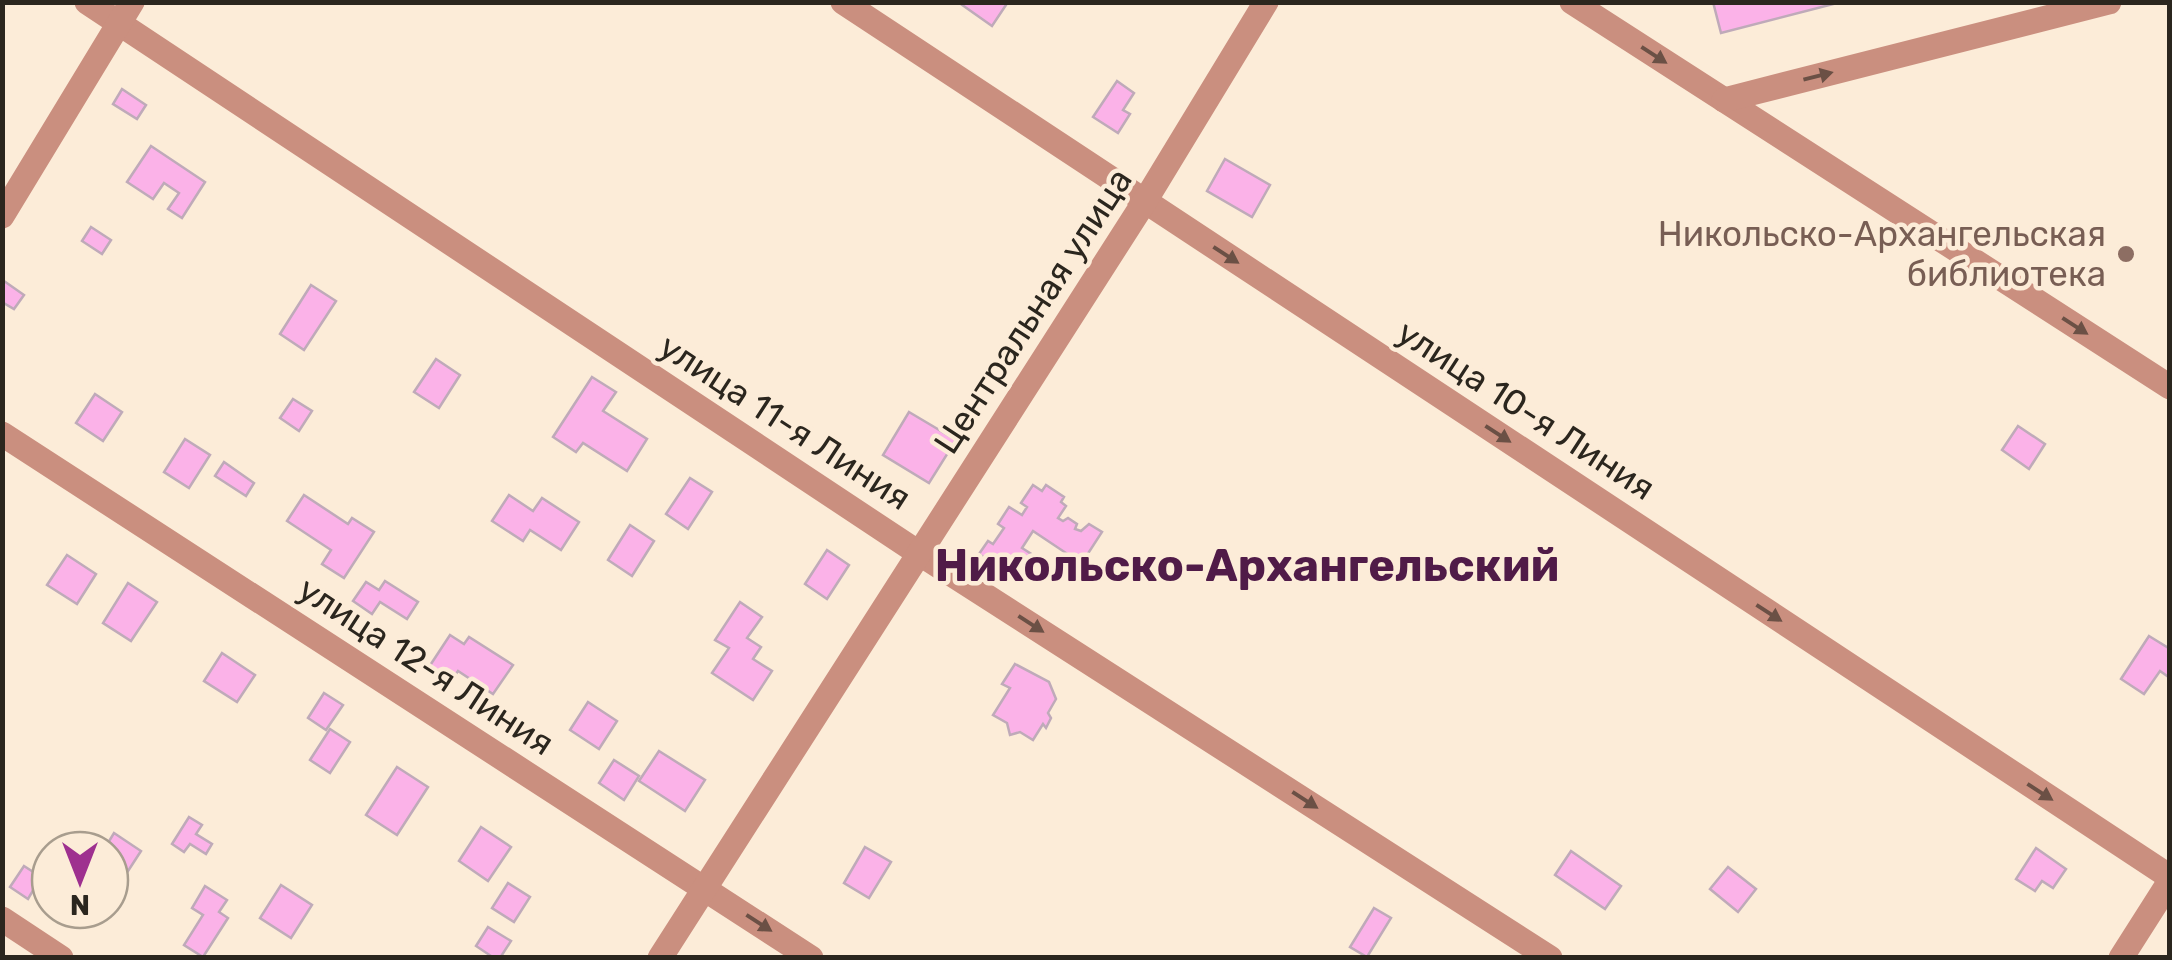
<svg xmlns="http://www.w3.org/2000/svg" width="2172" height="960" font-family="Rubik,sans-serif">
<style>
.building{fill:#fbb2e8;stroke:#bfaab9;stroke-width:2.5}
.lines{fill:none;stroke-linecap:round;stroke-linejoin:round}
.minor{stroke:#ca8f7f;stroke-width:25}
.oneway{fill:#6b5045}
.education-dot{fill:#8d6e63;stroke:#fcecd8;stroke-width:4}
.labels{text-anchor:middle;stroke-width:9;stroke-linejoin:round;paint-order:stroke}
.education-label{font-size:35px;fill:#785e54;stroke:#fcecd8;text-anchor:end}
.street-label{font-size:35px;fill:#2b261e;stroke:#fcecd8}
.district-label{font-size:45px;font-weight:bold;fill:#501b48;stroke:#fcecd8}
</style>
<rect width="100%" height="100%" fill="#fcecd8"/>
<g class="building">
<path d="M 958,2 L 1008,2 L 992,26 Z"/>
<path d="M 1713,2 L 1841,2 L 1721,33 Z"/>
<path d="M 1117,81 L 1134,93 L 1123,110 L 1130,114 L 1118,133 L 1093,117 Z"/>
<path d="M 122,89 L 146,105 L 137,119 L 113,104 Z"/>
<path d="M 151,146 L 205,182 L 182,218 L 168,209 L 179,193 L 164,183 L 153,199 L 127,182 Z"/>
<path d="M 1225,159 L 1270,185 L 1252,217 L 1207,191 Z"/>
<path d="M 91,227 L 111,240 L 102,254 L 82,241 Z"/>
<path d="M 4,281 L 24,295 L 14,309 L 2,302 Z"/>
<path d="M 311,285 L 336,301 L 304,350 L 280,334 Z"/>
<path d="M 436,359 L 460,375 L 439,408 L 414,392 Z"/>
<path d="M 592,377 L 616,392 L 603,411 L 647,439 L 627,471 L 583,443 L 576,452 L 553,437 Z"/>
<path d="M 95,394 L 122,412 L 103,441 L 76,423 Z"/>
<path d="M 293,399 L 312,411 L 299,431 L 280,418 Z"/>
<path d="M 909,412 L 956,440 L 929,483 L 883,455 Z"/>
<path d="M 2018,426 L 2045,444 L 2029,469 L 2002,450 Z"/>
<path d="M 185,439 L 210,455 L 189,488 L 164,472 Z"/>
<path d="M 224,462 L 254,483 L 246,496 L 215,476 Z"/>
<path d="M 690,478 L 712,492 L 688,529 L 666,514 Z"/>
<path d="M 1033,485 L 1042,491 L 1046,485 L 1064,497 L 1061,502 L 1066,506 L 1058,518 L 1063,521 L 1068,518 L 1077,524 L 1075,529 L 1081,531 L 1089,524 L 1102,532 L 1076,572 L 1060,562 L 1066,553 L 1033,531 L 1022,548 L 1036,557 L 1027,571 L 1015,563 L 1008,573 L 979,554 L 988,541 L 993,544 L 1004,528 L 998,524 L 1009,507 L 1022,515 L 1027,507 L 1021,503 Z"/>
<path d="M 304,495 L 348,524 L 352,518 L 374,532 L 344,578 L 322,564 L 331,550 L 287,521 Z"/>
<path d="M 509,495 L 533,511 L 542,498 L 579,522 L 561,550 L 530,530 L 523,541 L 492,521 Z"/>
<path d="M 630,525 L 654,541 L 632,576 L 608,560 Z"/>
<path d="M 827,550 L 849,565 L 827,599 L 805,584 Z"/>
<path d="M 67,555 L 96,574 L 77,604 L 47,585 Z"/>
<path d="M 385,581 L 418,602 L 407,619 L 380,602 L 372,614 L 353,601 L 366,582 L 379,590 Z"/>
<path d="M 128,583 L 157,602 L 131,641 L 103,623 Z"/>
<path d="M 740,602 L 762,617 L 747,638 L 761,647 L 753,659 L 772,671 L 753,700 L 712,673 L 729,648 L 715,640 Z"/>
<path d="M 450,635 L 464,644 L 469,637 L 513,665 L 493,694 L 458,671 L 451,681 L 429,667 Z"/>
<path d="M 2149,636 L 2170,649 L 2170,678 L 2160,671 L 2144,694 L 2121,679 Z"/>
<path d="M 222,653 L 255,675 L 237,702 L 204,681 Z"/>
<path d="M 1015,664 L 1049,682 L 1056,699 L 1048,713 L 1051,718 L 1046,728 L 1043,724 L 1033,740 L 1020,732 L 1010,735 L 1007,723 L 993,715 L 1010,688 L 1002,684 Z"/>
<path d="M 324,693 L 343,705 L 326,730 L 308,718 Z"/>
<path d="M 588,702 L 617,721 L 599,749 L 570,730 Z"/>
<path d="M 330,729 L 350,742 L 330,773 L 310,760 Z"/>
<path d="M 659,751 L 705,780 L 685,811 L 639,781 Z"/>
<path d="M 614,760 L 639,776 L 624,800 L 599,783 Z"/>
<path d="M 397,767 L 428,787 L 397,835 L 366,815 Z"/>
<path d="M 189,817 L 202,825 L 196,834 L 212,844 L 206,854 L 190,844 L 184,852 L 172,844 Z"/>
<path d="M 481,827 L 511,847 L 488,881 L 459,861 Z"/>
<path d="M 114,833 L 141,851 L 117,888 L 110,883 L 110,850 L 89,850 L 98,836 L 108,843 Z"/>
<path d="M 865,847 L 891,862 L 869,898 L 844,883 Z"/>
<path d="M 2036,848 L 2066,869 L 2053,888 L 2042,881 L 2035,891 L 2016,879 Z"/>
<path d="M 1571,851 L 1621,886 L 1605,909 L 1555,875 Z"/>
<path d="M 24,866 L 41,877 L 28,899 L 10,887 Z"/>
<path d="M 1728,867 L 1756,889 L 1738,912 L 1710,889 Z"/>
<path d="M 508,883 L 530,897 L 514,922 L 492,908 Z"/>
<path d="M 281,885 L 312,905 L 291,938 L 260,918 Z"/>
<path d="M 205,886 L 227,900 L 219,912 L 228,918 L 203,957 L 184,945 L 203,915 L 192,908 Z"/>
<path d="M 1374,908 L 1391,918 L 1367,957 L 1350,947 Z"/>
<path d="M 488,927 L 511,941 L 500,958 L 494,958 L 476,946 Z"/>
</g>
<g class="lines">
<g class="minor">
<path d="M 87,2 L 911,548 L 1550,958"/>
<path d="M 843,2 L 2170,877"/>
<path d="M 1572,2 L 2170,387"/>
<path d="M 1724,100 L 2109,2"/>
<path d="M 2,216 L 132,2"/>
<path d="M 2,434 L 811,958"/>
<path d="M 2,919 L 61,958"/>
<path d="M 660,958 L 1145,201 L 1266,2"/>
<path d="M 2121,958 L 2170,881"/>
</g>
</g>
<defs><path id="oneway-solid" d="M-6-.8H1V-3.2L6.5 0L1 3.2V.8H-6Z" transform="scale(2.5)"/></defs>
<g class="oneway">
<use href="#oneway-solid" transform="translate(1654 55) rotate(33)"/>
<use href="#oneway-solid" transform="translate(1818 76) rotate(-14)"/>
<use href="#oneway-solid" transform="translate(1226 255) rotate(33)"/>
<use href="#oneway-solid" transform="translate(2075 326) rotate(33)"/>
<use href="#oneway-solid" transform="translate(1498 434) rotate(33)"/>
<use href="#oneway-solid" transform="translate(1769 613) rotate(33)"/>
<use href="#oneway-solid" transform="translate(1031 624) rotate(33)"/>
<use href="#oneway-solid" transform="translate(2040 792) rotate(33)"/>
<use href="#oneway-solid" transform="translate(1305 800) rotate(33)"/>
<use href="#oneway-solid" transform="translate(759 923) rotate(33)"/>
</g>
<circle class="education-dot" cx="2126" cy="254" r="10"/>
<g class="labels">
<g class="education-label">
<text x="2106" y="246">Никольско-Архангельская<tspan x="2106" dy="40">библиотека</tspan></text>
</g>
<g class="street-label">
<text transform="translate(1033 311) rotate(-57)" y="12">Центральная улица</text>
<text transform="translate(1526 410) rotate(33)" y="12">улица 10-я Линия</text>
<text transform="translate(785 422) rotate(33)" y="12">улица 11-я Линия</text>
<text transform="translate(426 666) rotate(33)" y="12">улица 12-я Линия</text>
</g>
<g class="district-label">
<text x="1247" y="581">Никольско-Архангельский</text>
</g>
</g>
<rect width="2172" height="960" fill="none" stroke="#2b261e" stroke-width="10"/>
<g transform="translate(80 880) rotate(180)"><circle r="48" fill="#fcecd8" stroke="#a89d8e" stroke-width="2.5"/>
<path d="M0-8L18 38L0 25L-18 38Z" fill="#9e308f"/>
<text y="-15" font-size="28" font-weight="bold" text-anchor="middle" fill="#2b261e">N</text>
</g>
</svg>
